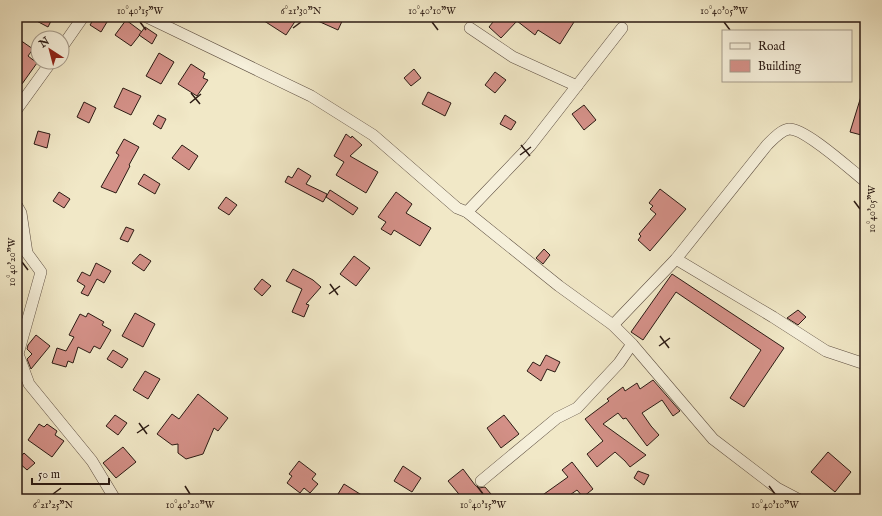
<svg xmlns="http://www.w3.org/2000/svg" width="882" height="516" font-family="'IM FELL English',serif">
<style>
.building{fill:#d39087;stroke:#2c1b14}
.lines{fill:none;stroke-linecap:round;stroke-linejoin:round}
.street-casing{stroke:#5d4e41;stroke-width:12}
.street{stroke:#f6f0db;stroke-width:11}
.ticks{fill:none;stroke:#2c1b14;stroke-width:1.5}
.neatline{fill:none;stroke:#2c1b14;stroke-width:1.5}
.ticks-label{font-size:10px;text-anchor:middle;fill:#2c1b14}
</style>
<rect width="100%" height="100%" fill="#f1e8c7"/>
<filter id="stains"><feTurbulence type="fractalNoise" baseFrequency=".005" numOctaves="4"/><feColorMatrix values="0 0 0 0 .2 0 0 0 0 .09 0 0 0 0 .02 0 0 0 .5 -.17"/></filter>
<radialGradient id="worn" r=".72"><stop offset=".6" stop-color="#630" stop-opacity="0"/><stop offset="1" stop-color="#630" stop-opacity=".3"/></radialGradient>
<g class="building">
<path d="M 29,17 L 53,17 L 48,27 Z"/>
<path d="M 95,17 L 110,17 L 101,32 L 90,25 Z"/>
<path d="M 258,17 L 298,17 L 286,35 Z"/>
<path d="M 309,17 L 344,17 L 338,30 Z"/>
<path d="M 497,17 L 566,17 L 574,22 L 560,44 L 538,30 L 535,35 L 517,21 L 501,38 L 489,27 Z"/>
<path d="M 126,20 L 142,32 L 131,46 L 115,35 Z"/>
<path d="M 145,27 L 157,35 L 152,44 L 139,35 Z"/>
<path d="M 20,40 L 33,49 L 28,56 L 37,63 L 22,84 L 17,80 L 17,44 Z"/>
<path d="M 159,53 L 174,62 L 161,84 L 146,76 Z"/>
<path d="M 191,64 L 205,73 L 203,78 L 208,80 L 197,96 L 178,84 Z"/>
<path d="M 414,69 L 421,78 L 411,86 L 404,78 Z"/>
<path d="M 495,72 L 506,80 L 495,93 L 485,85 Z"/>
<path d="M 123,88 L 141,96 L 131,115 L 114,107 Z"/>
<path d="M 863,90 L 865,91 L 865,136 L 850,132 Z"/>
<path d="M 428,92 L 451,103 L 445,116 L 422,104 Z"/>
<path d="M 84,102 L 96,108 L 89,123 L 77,117 Z"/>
<path d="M 584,105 L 596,120 L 584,130 L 572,114 Z"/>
<path d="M 158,115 L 166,119 L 161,129 L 153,124 Z"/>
<path d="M 505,115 L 516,122 L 511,130 L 500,124 Z"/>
<path d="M 38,131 L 50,134 L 47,148 L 34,144 Z"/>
<path d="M 346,134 L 351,138 L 352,136 L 362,145 L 350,156 L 378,172 L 366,193 L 336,175 L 344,162 L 334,156 Z"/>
<path d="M 124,139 L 139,147 L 129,165 L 130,166 L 116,193 L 101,187 L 119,155 L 116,153 Z"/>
<path d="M 182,145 L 198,156 L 189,170 L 172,158 Z"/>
<path d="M 298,168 L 311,176 L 306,184 L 327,194 L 326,197 L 330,190 L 358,208 L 353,215 L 326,197 L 323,202 L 285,182 L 288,176 L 292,178 Z"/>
<path d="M 144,174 L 160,184 L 155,194 L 138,184 Z"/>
<path d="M 660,189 L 686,209 L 650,251 L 638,240 L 641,236 L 639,234 L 656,214 L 650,209 L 653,206 L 649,203 Z"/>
<path d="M 59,192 L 70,199 L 64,208 L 53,201 Z"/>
<path d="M 396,192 L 412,204 L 406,213 L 431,228 L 420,246 L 394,230 L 391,235 L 381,229 L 386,222 L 378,217 Z"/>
<path d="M 226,197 L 237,205 L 229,215 L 218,208 Z"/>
<path d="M 126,227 L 134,230 L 128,242 L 120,239 Z"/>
<path d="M 544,249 L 550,255 L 543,264 L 536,258 Z"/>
<path d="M 140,254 L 151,261 L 144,271 L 132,263 Z"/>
<path d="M 354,256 L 370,268 L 356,286 L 340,274 Z"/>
<path d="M 96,263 L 111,271 L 104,283 L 97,279 L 88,296 L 81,293 L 85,286 L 77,281 L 82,272 L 90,276 Z"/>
<path d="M 293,269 L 313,280 L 321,287 L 306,304 L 309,305 L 304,317 L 292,312 L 302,289 L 286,281 Z"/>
<path d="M 672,274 L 784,348 L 744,407 L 730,398 L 761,350 L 676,292 L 643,340 L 631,332 Z"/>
<path d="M 262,279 L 271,286 L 262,296 L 254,289 Z"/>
<path d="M 798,310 L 806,317 L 798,325 L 787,318 Z"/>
<path d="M 88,313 L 104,322 L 102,325 L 111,330 L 100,349 L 94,346 L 90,353 L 78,347 L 73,363 L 68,361 L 66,367 L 52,363 L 57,348 L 66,351 L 74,337 L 69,335 L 80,314 L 86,317 Z"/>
<path d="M 135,313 L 155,324 L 143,347 L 122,336 Z"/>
<path d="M 36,335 L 50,346 L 31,369 L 27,359 L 32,354 L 27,349 L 28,345 Z"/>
<path d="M 113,350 L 128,359 L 122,368 L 107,359 Z"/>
<path d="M 546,355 L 560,362 L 555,372 L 547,369 L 541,381 L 527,371 L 533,362 L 540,366 Z"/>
<path d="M 145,371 L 160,379 L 148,399 L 133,390 Z"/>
<path d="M 653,380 L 680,411 L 673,416 L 662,400 L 642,413 L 651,426 L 659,435 L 647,446 L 626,418 L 623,419 L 618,413 L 603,424 L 646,455 L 630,467 L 625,461 L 615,452 L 597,467 L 587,454 L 603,441 L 585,419 L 609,401 L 607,399 L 623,387 L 625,391 L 637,383 L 640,389 Z"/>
<path d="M 198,394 L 228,418 L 218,431 L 214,428 L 203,454 L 186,459 L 178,453 L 178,444 L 172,445 L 157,434 L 172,414 L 179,419 Z"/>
<path d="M 115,415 L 127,423 L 118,435 L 106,426 Z"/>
<path d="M 504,415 L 519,434 L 501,448 L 487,428 Z"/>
<path d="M 39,424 L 44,427 L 47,424 L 57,431 L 55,435 L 64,441 L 52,457 L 28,440 Z"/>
<path d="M 123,447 L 136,462 L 116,478 L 103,463 Z"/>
<path d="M 828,452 L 851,472 L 835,492 L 811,472 Z"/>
<path d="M 24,453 L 35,463 L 27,470 L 17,461 Z"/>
<path d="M 299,461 L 316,474 L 312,479 L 318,484 L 310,493 L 304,488 L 300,493 L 287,483 L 292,476 L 289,474 Z"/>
<path d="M 572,462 L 593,489 L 583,497 L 577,490 L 564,499 L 537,499 L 568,477 L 562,470 Z"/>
<path d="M 403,466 L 421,478 L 412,492 L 394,481 Z"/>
<path d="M 463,469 L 475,485 L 479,488 L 485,487 L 491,494 L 484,499 L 463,499 L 448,481 Z"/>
<path d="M 638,471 L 649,475 L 644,485 L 634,478 Z"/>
<path d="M 344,484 L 368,499 L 335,499 Z"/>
</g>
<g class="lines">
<g class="street-casing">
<g id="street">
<path d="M 147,17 L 311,96 L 373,135 L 457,208 L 467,212 L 559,286 L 613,325 L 632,344 L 713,439 L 777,488 L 798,499"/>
<path d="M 470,28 L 513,57 L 577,86"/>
<path d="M 62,47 L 83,17"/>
<path d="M 17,109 L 51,62"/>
<path d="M 17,206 L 21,213 L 27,253 L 41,272 L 18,354 L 29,384 L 92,461 L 115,499"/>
<path d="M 467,212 L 530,146 L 622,28"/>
<path d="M 676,259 L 773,317 L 826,351 L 865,364"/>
<path d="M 613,325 L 676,259 L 767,145 C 773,139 781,130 789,129 C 805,128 851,170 865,181"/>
<path d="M 481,481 L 557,418 L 577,408 L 619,363 L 632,344"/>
</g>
</g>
<use href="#street" class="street"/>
</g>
<path class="ticks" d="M 140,22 L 146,30M 432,22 L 438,30M 724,22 L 730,30M 293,28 L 301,22M 191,93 L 200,104M 190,103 L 201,94M 521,145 L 530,156M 520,155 L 531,147M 854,201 L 860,209M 22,262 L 28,270M 330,284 L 338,295M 329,294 L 340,286M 660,336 L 669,348M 659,346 L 670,338M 139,423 L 147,434M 137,433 L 149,425M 185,486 L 190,494M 477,486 L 483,494M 769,486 L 775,494M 53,494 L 61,488"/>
<rect width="882" height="516" fill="none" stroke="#f1e8c7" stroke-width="44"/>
<rect x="722" y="30" width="130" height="52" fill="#f6f0db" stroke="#a59b8b"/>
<rect x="730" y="43" width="20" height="6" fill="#f6f0db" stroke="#a59b8b"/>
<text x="758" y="50" font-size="12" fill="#2c1b14">Road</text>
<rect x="730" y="60" width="20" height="12" fill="#d39087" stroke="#a59b8b"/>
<text x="758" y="70" font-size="12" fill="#2c1b14">Building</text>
<g transform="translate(50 50) rotate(324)"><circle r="19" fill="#f6f0db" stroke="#a59b8b"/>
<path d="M0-3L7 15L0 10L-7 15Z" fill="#8f2418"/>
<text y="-6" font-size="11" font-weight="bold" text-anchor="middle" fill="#2c1b14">N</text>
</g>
<path d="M32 478v6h77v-6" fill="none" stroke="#2c1b14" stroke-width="2"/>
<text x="38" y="478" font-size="12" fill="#2c1b14" stroke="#f6f0db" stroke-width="3" paint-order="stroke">50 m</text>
<rect x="22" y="22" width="838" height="472" class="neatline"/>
<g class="ticks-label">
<text x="140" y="14">10°40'15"W</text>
<text x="301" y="14">6°21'30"N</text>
<text x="432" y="14">10°40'10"W</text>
<text x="724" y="14">10°40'05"W</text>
<text transform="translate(871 209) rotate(-90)" y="4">10°40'05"W</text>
<text transform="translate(11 262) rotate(-90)" y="4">10°40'20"W</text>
<text x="53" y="508">6°21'25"N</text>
<text x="190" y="508">10°40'20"W</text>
<text x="483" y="508">10°40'15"W</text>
<text x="775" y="508">10°40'10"W</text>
</g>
<rect width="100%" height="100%" filter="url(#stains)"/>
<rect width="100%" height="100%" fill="url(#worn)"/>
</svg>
